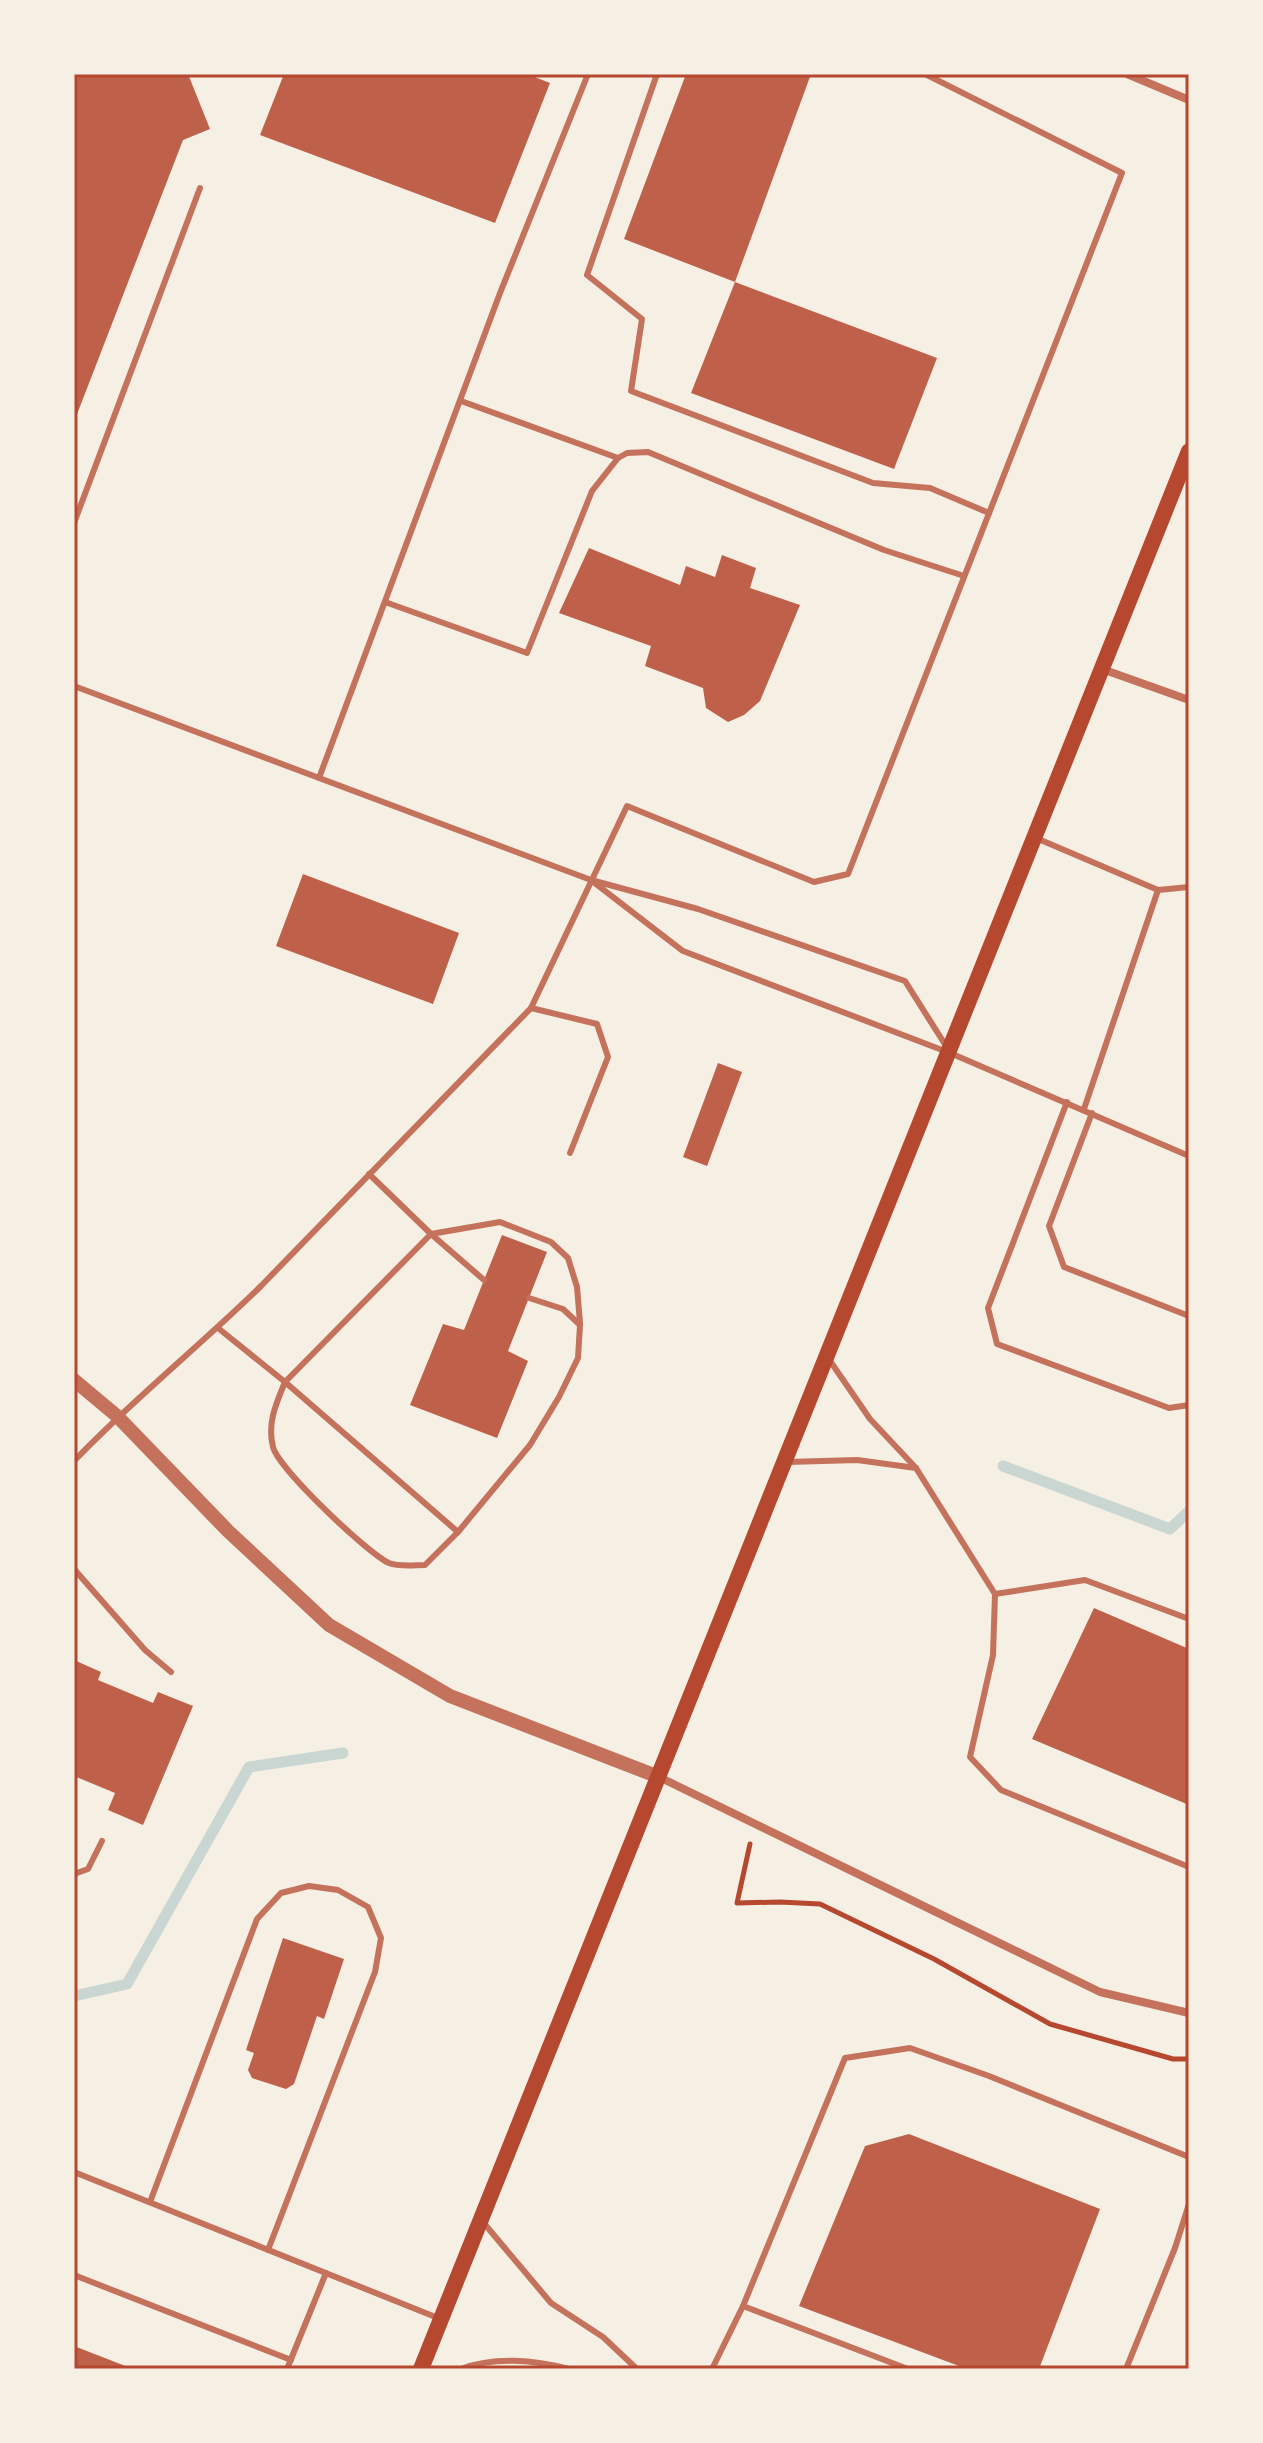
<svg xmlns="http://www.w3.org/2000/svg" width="1263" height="2443" font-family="'Source Sans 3',sans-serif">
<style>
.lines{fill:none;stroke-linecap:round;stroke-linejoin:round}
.stream{stroke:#c9d6d2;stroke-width:11}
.building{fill:#bf614a}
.path{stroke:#b5482f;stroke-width:5}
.service{stroke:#c5725c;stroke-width:6}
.minor{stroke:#c5725c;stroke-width:8}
.tertiary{stroke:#c5725c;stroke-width:14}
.secondary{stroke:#b5482f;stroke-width:16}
.neatline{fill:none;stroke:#b5482f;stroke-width:3}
</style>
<rect width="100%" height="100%" fill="#f6efe4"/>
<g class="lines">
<g class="stream">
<path d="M 1003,1466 L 1170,1529 L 1189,1511"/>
<path d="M 74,1996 L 127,1984 L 249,1767 L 343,1753"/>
</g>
</g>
<g class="building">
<path d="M 76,74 L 188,74 L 210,129 L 183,140 L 74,422 Z"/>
<path d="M 284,74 L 527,74 L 550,83 L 495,223 L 260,135 Z"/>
<path d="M 686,74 L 811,74 L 735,282 L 624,239 Z"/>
<path d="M 735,282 L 937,358 L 894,469 L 691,393 Z"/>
<path d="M 589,548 L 680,585 L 686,566 L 715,577 L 722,555 L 756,568 L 750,588 L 800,605 L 760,701 L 744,715 L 728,722 L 706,708 L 703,688 L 645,666 L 651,646 L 559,613 Z"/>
<path d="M 303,874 L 459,933 L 433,1004 L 276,946 Z"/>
<path d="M 718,1063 L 742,1072 L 707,1166 L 683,1157 Z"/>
<path d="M 502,1235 L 547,1252 L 508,1351 L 528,1361 L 497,1438 L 410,1405 L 443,1324 L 464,1330 Z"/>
<path d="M 1094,1608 L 1189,1649 L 1189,1805 L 1032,1739 Z"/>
<path d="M 74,1660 L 101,1672 L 98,1680 L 153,1703 L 158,1692 L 193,1706 L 143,1825 L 108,1810 L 115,1793 L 74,1776 Z"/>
<path d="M 283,1938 L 344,1959 L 324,2019 L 317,2016 L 294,2084 L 286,2089 L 252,2078 L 248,2070 L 254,2053 L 246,2050 Z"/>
<path d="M 909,2134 L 1100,2209 L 1039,2369 L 967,2369 L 799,2306 L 865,2146 Z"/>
<path d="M 74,2346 L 133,2369 L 74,2369 Z"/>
</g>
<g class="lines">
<path class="path" d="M 750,1844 L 737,1903 L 780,1902 L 820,1904 L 934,1959 L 1050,2024 L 1173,2059 L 1189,2059"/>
<g class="service">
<path d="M 657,74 L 587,275 L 642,319 L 631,391 L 873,483 L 930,488 L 989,513"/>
<path d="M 461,401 L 618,458"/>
<path d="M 74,523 L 200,188"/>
<path d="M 385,602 L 527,653 L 592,491 L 618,458 L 627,453 L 648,452 L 884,550 L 964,576"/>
<path d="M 74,686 L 591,880"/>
<path d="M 319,778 L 500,293 L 588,74"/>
<path d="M 1036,838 L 1158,890 L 1189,887"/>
<path d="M 531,1008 L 597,1024 L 608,1057 L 570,1153"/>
<path d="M 946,1046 L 905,981 L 698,909 L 591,880 L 683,951 L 950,1053 L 1189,1156"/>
<path d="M 1067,1102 L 988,1308 L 997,1344 L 1169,1408 L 1189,1405"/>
<path d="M 1084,1109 L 1158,890"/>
<path d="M 1092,1113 L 1049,1226 L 1064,1267 L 1189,1316"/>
<path d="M 369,1174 L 431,1234 L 484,1280"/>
<path d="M 218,1328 L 285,1382 C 276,1404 267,1423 273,1447 C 278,1468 367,1553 389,1563 C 399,1567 414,1565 425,1565 L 458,1532 L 530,1445 L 559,1397 L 578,1358 L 580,1325 L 563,1309 L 529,1298"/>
<path d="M 828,1358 L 870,1419 L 916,1468 L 995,1594 L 993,1655 L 970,1757 L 1001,1790 L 1189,1867"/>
<path d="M 74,1461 C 133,1399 200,1346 261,1286 L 531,1008 L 627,806 L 814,882 L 848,874 L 1122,173 L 925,74"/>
<path d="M 788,1462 L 857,1460 L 916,1468"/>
<path d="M 458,1532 L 285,1382 L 431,1234 L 500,1222 L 551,1242 L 568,1258 L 577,1287 L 580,1323"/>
<path d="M 74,1569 L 145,1650 L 171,1672"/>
<path d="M 995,1594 L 1085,1580 L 1189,1619"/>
<path d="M 74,1874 L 88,1869 L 102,1841"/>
<path d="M 74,2172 L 438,2318"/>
<path d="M 150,2202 L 257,1919 L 281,1893 L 309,1886 L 338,1890 L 368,1907 L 381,1938 L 375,1972 L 268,2250"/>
<path d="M 482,2221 L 551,2303 L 603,2337 L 637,2369"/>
<path d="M 74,2275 L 291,2360"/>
<path d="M 743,2306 L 908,2369"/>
<path d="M 287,2369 L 326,2273"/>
<path d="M 461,2369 C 494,2356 535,2360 569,2369"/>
<path d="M 712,2369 L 743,2306 L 845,2058 L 910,2048 L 989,2076 L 1189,2157"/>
<path d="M 1126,2369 L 1175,2248 L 1189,2204"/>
</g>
<g class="minor">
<path d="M 1127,74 L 1189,100"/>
<path d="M 1102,669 L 1189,700"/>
<path d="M 659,1777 L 1100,1992 L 1189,2013"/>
</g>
<path class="tertiary" d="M 74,1380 L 117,1416 L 228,1531 L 329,1625 L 450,1696 L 659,1777"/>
<path class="secondary" d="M 421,2369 L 1189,451"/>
</g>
<rect width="1263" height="2443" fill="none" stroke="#f6efe4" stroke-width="152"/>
<rect x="76" y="76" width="1111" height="2291" class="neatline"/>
</svg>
